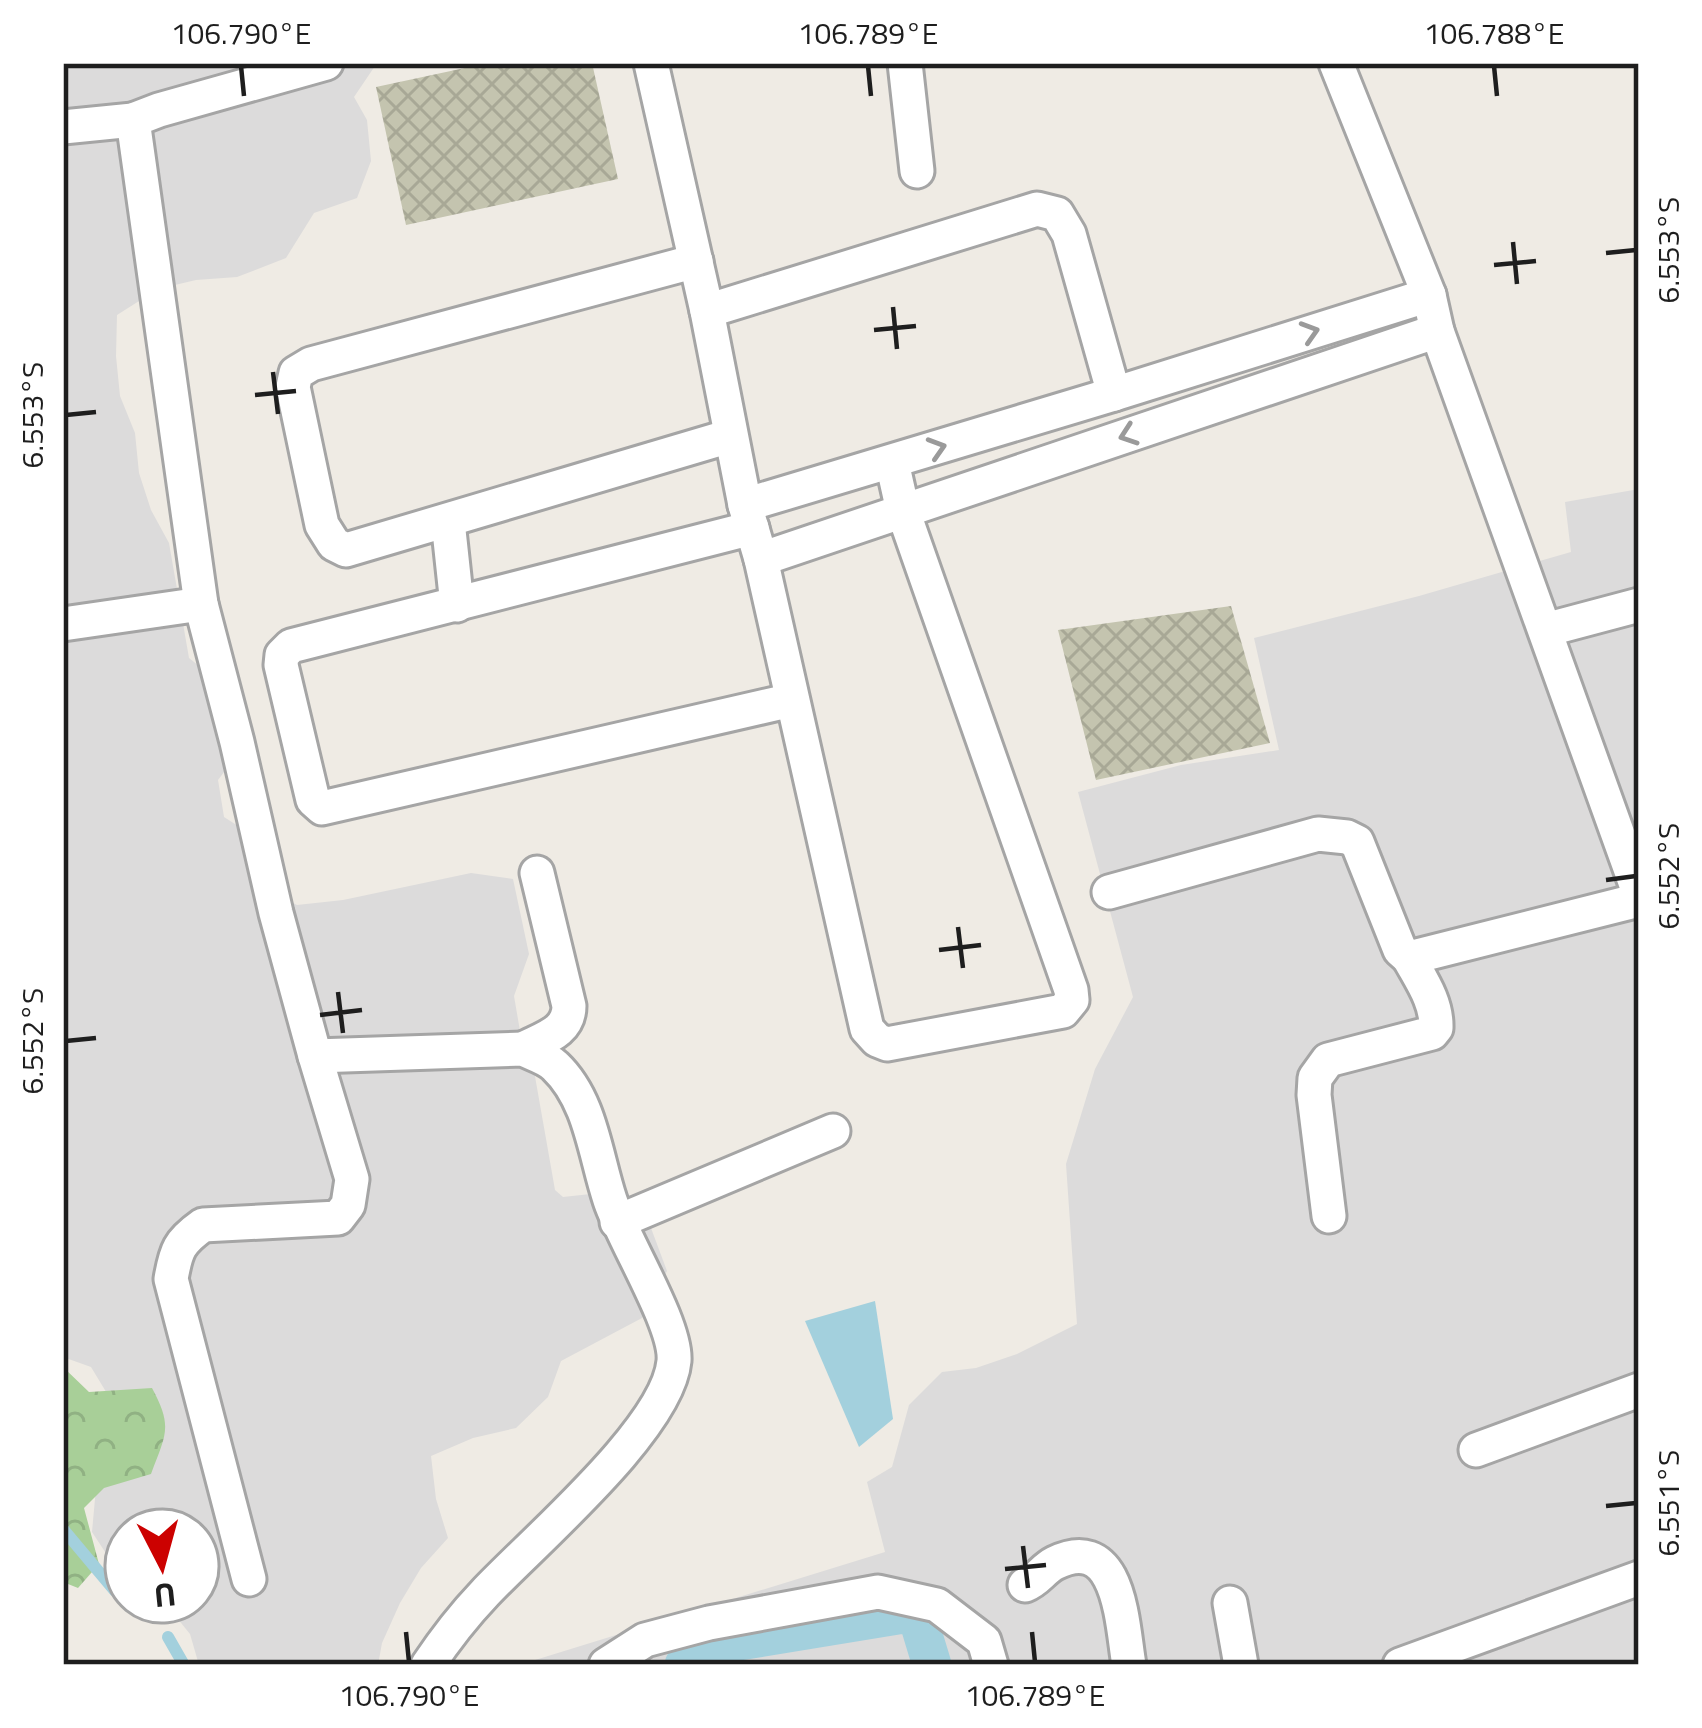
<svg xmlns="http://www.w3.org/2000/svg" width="1702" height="1728" font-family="'Titillium Web',sans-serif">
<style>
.residential{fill:#dcdbdb}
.construction{fill:url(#construction-cross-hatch)}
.forest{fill:url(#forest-crowns)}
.water{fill:#a3d0dd}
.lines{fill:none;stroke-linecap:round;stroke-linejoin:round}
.stream{stroke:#a3d0dd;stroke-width:12}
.canal{stroke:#a3d0dd;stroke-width:39}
.street-casing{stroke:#a5a5a5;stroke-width:39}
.street{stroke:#fff;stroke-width:33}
.oneway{stroke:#9a9a9a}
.ticks{fill:none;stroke:#1e1e1e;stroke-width:4.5}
.neatline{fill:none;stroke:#1e1e1e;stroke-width:4.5}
.ticks-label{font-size:30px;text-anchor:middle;fill:#1e1e1e}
</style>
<defs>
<pattern id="construction-cross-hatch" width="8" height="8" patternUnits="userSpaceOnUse" patternTransform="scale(3)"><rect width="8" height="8" fill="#c4c4af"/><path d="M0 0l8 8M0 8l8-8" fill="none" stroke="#a8a896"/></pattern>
<pattern id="forest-crowns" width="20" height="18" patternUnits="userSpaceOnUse" patternTransform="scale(3)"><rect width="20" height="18" fill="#a8cf98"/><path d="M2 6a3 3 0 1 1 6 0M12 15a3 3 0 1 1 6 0" fill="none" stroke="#90b183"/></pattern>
</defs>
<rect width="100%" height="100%" fill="#efebe4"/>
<g class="residential">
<path d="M 63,63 L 377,63 L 354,97 L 367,120 L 371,161 L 357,198 L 314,213 L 286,258 L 237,277 L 196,280 L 158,289 L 117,315 L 116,356 L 120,396 L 135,433 L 139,473 L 151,510 L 169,543 L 189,658 L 224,686 L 240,751 L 218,780 L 224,817 L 263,842 L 262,887 L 297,905 L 343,900 L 471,873 L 513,879 L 529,954 L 514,996 L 520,1031 L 533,1065 L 555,1190 L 563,1197 L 618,1191 L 648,1220 L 667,1271 L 642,1318 L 561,1361 L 548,1397 L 516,1428 L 473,1438 L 431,1456 L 436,1499 L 448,1538 L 421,1568 L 400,1603 L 382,1643 L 378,1665 L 199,1665 L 190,1634 L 164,1602 L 198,1602 L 198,1530 L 126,1530 L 126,1575 L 117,1570 L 92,1532 L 96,1488 L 114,1405 L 91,1367 L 63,1357 Z"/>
<path d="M 1639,489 L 1639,1665 L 519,1665 L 885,1552 L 867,1482 L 892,1467 L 909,1405 L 942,1372 L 976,1368 L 1017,1354 L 1077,1324 L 1066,1164 L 1095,1069 L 1133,997 L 1078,792 L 1181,765 L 1279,750 L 1254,638 L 1419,596 L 1571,552 L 1565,502 Z"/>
</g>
<g class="construction">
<path d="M 488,63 L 592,63 L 618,179 L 406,225 L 376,87 Z"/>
<path d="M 1231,606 L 1270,743 L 1096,780 L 1058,630 Z"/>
</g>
<path class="forest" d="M 63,1367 L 89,1392 L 152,1388 C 173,1427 166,1434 151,1474 L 104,1488 L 84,1508 L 99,1564 L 78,1588 L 63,1582 Z"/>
<path class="water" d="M 875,1301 L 893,1419 L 859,1447 L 805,1321 Z"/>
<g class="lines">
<g class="stream">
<path d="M 63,1529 L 115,1591"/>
<path d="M 168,1637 L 184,1665"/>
</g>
<path class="canal" d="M 684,1665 L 739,1641 L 916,1612 L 932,1665"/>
<g class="street-casing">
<g id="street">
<path d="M 651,63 L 707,311 L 745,505 L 761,559 L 867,1029 L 877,1040 L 887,1044 L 1063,1011 L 1072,1000 L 1071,990 L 903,511 L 892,462"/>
<path d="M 905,63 L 917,171"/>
<path d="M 1336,63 L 1429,295 L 1437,331 L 1639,893"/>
<path d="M 63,127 L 133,120"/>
<path d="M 696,261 L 311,364 L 296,373 L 293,387 L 322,525 L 334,544 L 346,550 L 730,436"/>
<path d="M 707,311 L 1037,209 L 1057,214 L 1069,234 L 1114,394"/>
<path d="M 745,505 L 1114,394 L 1429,295"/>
<path d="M 448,521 L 457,605"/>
<path d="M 752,528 L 291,646 L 282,655 L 281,665 L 313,800 L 322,808 L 792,700"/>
<path d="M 761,559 L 1437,331"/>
<path d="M 63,624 L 201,604"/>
<path d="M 1545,630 L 1639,605"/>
<path d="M 1109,892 L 1318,834 L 1347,837 L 1357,842 L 1400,950 L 1409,958 L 1639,900"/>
<path d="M 523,1049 C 544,1038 569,1032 569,1006 L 537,873"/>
<path d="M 315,1056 L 523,1049 C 533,1054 547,1058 555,1066 C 591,1100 595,1155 610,1200 C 623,1240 677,1325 674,1361 C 668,1428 533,1542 485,1593 C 465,1614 444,1641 428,1665"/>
<path d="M 1329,1216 L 1314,1095 L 1315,1078 L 1328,1060 L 1432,1033 L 1436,1028 C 1437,1002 1421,980 1409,958"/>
<path d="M 617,1222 L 833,1131"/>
<path d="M 1476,1450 L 1639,1390"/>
<path d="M 249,1579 L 171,1279 C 176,1250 179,1242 203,1225 L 338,1218 L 348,1205 L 352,1179 L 315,1056 L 276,913 L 237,742 L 201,604 L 133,120 L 159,110 L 326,63"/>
<path d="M 1025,1585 C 1038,1580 1043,1569 1055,1563 C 1121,1531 1122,1626 1129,1665"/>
<path d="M 1230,1603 L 1241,1665"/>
<path d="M 606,1665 L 645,1640 L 709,1623 L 878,1592 L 937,1605 L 984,1641 L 991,1665"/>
<path d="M 1400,1665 L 1639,1578"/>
</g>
</g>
<use href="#street" class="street"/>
</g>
<defs><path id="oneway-chevron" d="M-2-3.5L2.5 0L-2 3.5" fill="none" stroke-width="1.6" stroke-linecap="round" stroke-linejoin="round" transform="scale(3)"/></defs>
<g class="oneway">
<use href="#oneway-chevron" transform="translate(1310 332) rotate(-17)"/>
<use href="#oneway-chevron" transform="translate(1128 435) rotate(161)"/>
<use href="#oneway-chevron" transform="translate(937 448) rotate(-17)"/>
</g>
<path class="ticks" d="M 241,66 L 244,96M 868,66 L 871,96M 1494,66 L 1497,96M 1513,242 L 1517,284M 1606,253 L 1636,250M 1494,265 L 1536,261M 893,307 L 897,349M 874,330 L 916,326M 273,372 L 278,414M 255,395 L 296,391M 66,415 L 96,412M 1606,880 L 1636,876M 958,927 L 963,968M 939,950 L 981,945M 338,992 L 343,1033M 320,1015 L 362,1010M 66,1041 L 96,1038M 1606,1506 L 1636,1503M 1023,1546 L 1028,1588M 1005,1569 L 1046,1565M 406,1632 L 409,1662M 1032,1632 L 1035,1662"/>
<rect width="1702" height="1728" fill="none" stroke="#ffffff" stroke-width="132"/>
<g transform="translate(162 1566) rotate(174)"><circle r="57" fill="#ffffff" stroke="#a5a5a5" stroke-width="3"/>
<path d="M0-9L21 45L0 30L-21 45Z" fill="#cc0100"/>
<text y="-18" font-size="33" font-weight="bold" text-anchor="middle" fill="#1e1e1e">U</text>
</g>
<rect x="66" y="66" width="1570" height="1596" class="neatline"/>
<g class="ticks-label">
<text x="241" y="44">106.790°E</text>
<text x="868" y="44">106.789°E</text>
<text x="1494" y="44">106.788°E</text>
<text transform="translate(1669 250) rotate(-90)" y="10">6.553°S</text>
<text transform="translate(33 415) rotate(-90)" y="10">6.553°S</text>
<text transform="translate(1669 876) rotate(-90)" y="10">6.552°S</text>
<text transform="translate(33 1041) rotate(-90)" y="10">6.552°S</text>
<text transform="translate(1669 1503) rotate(-90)" y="10">6.551°S</text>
<text x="409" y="1706">106.790°E</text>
<text x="1035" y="1706">106.789°E</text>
</g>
</svg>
